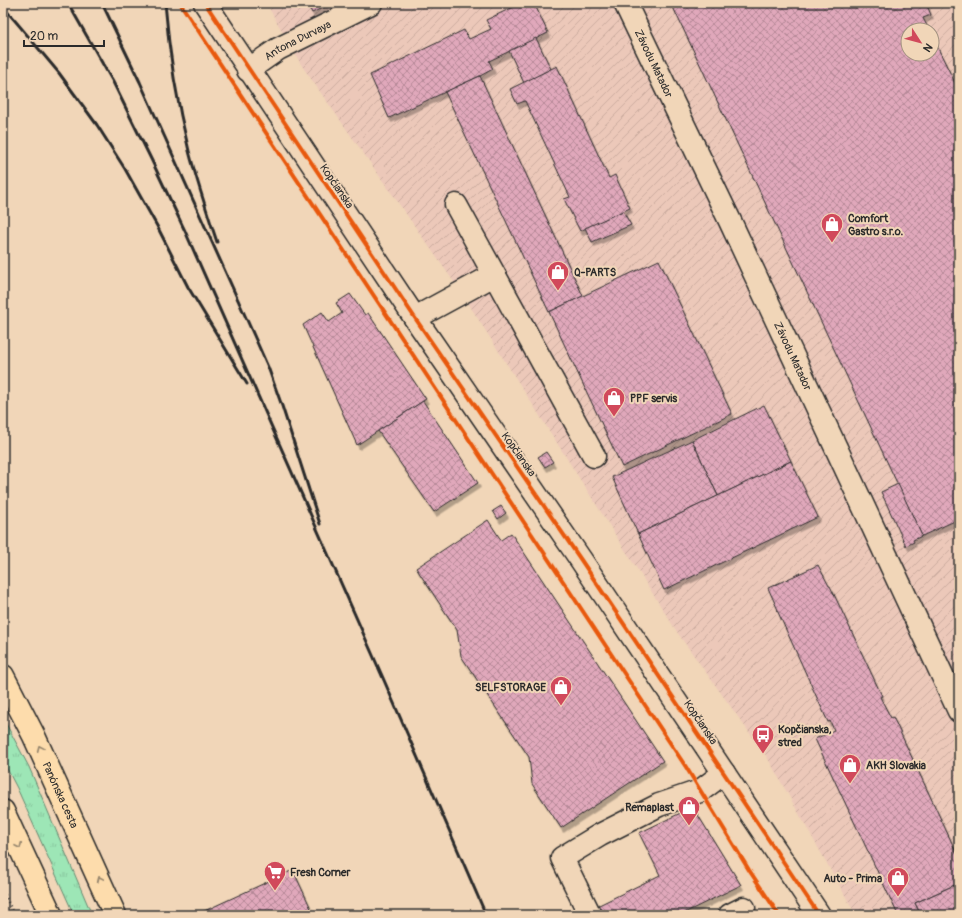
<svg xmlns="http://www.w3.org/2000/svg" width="962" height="918" font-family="Pangolin,sans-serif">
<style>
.industrial{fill:url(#industrial-furrows);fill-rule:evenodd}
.grass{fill:url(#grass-tufts);stroke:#648870}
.building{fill:url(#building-cross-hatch);stroke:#2b2b2b;filter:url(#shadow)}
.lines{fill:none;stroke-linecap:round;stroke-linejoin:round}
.minor-casing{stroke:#2b2b2b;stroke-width:25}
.major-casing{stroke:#2b2b2b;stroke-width:25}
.path{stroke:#2b2b2b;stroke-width:2.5;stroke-dasharray:1 3;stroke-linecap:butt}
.minor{stroke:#f1d6b8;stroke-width:22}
.major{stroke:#fddcac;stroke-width:22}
.rail{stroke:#2b2b2b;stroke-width:3}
.cycleway-casing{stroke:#f1d6b8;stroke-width:6}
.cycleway{stroke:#e8590c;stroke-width:4}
.oneway{stroke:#94846c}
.labels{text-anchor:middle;stroke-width:4;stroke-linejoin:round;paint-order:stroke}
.street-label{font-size:11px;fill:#2b2b2b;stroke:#f1d6b8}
.poi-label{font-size:11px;font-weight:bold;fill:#2b2b2b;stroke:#f1d6b8;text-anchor:start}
</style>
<defs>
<pattern id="industrial-furrows" width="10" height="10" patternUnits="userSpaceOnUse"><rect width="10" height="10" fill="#ecc8b9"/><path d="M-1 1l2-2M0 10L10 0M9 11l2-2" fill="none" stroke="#cbac9f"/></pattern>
<pattern id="grass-tufts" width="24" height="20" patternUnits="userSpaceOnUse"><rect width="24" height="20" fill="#9de6b6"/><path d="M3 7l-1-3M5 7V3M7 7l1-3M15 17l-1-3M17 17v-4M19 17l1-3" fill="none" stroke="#87c59d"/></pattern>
<pattern id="building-cross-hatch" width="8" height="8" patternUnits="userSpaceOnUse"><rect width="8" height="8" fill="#e0a8bb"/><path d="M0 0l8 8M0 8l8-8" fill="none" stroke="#b68998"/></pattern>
<filter id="shadow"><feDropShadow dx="2.5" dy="4.5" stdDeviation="0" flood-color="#0004"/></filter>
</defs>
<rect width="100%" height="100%" fill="#f1d6b8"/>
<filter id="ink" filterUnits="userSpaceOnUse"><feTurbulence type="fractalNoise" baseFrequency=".025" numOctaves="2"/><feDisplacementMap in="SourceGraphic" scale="8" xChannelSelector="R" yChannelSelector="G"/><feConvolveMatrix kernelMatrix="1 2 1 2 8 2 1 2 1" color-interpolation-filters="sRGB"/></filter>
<g filter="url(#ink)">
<path class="industrial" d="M 266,3 L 959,3 L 959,915 L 856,915 L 767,757 L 679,635 L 461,292 L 302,66 ZM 908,30 L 932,30 L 932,54 L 908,54 Z"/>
<path class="grass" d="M 3,718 L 29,767 L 92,915 L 74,915 L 17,788 L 3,761 Z"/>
<g class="building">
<path d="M 307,3 L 325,3 L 326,6 L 312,13 Z"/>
<path d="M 522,3 L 534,3 L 548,33 L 489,61 L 493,69 L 480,76 L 389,118 L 370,75 L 464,30 L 469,39 L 491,29 L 486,20 Z"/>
<path d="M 671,3 L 926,3 L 931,15 L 923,18 L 929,30 L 908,30 L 908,54 L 932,54 L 932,36 L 959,91 L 959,519 L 922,536 Z"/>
<path d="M 536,38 L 551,69 L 524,83 L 509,51 Z"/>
<path d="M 557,66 L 609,178 L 615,175 L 630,208 L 580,231 L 564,199 L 570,197 L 525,101 L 517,104 L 510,89 Z"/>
<path d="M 480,76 L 583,296 L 549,312 L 445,92 Z"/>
<path d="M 623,211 L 631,225 L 592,242 L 585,228 Z"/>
<path d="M 659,260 L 732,414 L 622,467 L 549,312 Z"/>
<path d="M 350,294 L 365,315 L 368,313 L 426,399 L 357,445 L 303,325 L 322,312 L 329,322 L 342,313 L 336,303 Z"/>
<path d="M 423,401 L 478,483 L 434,512 L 378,431 Z"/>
<path d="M 764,405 L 791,461 L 718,496 L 692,440 Z"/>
<path d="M 692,440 L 718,496 L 638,534 L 612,477 Z"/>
<path d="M 546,452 L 553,462 L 545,467 L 538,457 Z"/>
<path d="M 791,461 L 818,517 L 664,590 L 638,534 Z"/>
<path d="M 898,484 L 922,536 L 913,540 L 914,542 L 906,546 L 881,492 Z"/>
<path d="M 501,506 L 506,513 L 498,519 L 493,511 Z"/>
<path d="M 488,520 L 501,540 L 511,533 L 663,761 L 561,828 L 532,784 L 529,757 L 461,656 L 457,630 L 416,568 Z"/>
<path d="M 818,565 L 829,586 L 830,586 L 882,696 L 880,697 L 891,718 L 893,717 L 959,858 L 959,883 L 915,903 L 921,915 L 898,915 L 815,739 L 834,730 L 830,721 L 828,722 L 777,610 L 778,610 L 768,588 Z"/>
<path d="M 693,807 L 741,885 L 680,915 L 602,915 L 597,906 L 660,875 L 639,833 Z"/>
<path d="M 293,870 L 314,915 L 201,915 L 200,913 Z"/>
<path d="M 959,883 L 959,915 L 921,915 L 915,903 Z"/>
</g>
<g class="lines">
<g class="minor-casing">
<g id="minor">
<path d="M 205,3 L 415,318 L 581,560 L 819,915"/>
<path id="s1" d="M 625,3 L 730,221 L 959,711"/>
<path id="s2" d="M 248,70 L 278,49 L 371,3"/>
<path d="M 456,205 L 594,456"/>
<path d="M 415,318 L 494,275"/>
<path d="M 590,915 L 562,858 L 600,835 L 659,805 L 700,791 L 724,773"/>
<path d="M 730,915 L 744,908"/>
</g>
</g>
<g class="major-casing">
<g id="major">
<path id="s3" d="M 3,676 L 34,736 L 115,915"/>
<path d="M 3,811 L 51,915"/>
</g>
</g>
<path class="path" d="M 3,891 L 14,915"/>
<use href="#minor" class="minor"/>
<use href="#major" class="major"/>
<g class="rail">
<path d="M 68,3 L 113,82 L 152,161 L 185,231 L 383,678 L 486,915"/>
<path d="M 102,3 L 140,82 L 256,340 L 268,367 L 282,406 L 320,524"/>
<path d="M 165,3 C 169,53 177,103 189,151 C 197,182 207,212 217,242"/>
<path d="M 3,7 L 17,23 L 59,73 L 97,125 L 125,169 L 157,226 L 188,287 L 247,384"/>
</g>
<g class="cycleway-casing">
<g id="cycleway">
<path d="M 180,3 L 686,767 L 749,870 L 779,915"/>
<path d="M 205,3 L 415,318 L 581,560 L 819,915"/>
</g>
</g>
<use href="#cycleway" class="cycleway"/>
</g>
<defs><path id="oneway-chevron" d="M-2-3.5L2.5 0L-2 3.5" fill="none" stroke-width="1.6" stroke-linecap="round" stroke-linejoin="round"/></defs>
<g class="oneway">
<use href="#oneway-chevron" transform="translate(40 748) rotate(-114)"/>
<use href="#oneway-chevron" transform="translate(19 846) rotate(65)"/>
<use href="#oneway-chevron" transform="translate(100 879) rotate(-114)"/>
</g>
</g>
<defs>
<g id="shop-pin" transform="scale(1.15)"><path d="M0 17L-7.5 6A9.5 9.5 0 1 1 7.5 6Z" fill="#d1495b" stroke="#f1d6b8"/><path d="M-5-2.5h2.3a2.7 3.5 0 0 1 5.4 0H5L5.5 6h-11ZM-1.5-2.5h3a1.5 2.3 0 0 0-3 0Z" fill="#fff"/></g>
<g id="bus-pin" transform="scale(1.15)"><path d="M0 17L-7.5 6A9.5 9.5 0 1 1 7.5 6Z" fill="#d1495b" stroke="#f1d6b8"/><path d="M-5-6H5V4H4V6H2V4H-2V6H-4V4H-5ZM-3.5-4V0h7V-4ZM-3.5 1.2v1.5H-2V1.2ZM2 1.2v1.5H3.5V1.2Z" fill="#fff"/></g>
<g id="supermarket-pin" transform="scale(1.15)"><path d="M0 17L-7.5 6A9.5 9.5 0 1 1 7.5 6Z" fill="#d1495b" stroke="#f1d6b8"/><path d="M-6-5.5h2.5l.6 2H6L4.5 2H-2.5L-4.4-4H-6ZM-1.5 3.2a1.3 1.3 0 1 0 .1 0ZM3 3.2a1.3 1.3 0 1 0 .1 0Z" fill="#fff"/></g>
</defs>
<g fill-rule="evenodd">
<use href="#shop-pin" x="832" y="224"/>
<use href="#shop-pin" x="558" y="272"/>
<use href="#shop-pin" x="614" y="398"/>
<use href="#shop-pin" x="561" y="687"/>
<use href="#bus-pin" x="763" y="735"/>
<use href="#shop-pin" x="850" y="765"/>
<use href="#shop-pin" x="689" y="807"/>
<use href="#supermarket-pin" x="275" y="872"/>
<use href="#shop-pin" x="898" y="878"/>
</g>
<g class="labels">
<g class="street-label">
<text dy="4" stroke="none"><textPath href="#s2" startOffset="58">Antona Durvaya</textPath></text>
<text dy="4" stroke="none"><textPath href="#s1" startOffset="67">Závodu Matador</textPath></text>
<text transform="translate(337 186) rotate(56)" y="4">Kopčianska</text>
<text dy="4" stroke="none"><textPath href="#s1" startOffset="391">Závodu Matador</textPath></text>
<text transform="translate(519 454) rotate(55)" y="4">Kopčianska</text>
<text transform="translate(701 722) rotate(56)" y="4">Kopčianska</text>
<text dy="4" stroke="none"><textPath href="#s3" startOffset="132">Panónska cesta</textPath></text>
</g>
<g class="poi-label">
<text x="848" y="222">Comfort<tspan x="848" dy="13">Gastro s.r.o.</tspan></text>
<text x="574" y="276">Q-PARTS</text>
<text x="630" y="402">PPF servis</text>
<text x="546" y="691" text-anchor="end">SELFSTORAGE</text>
<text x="778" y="733">Kopčianska,<tspan x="778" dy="13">stred</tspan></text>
<text x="866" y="769">AKH Slovakia</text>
<text x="674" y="811" text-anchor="end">Remaplast</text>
<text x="290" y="876">Fresh Corner</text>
<text x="882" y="882" text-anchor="end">Auto - Prima</text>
</g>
</g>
<rect width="962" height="918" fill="none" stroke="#f1d6b8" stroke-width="16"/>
<rect x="8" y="8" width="946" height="902" fill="none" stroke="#2b2b2b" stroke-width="1.5" filter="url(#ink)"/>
<g transform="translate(920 42) rotate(126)"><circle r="19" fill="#f1d6b8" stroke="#a29280"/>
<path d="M0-3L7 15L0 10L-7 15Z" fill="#d1495b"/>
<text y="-6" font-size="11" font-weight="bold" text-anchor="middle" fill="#2b2b2b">N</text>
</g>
<path d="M24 40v6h80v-6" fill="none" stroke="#2b2b2b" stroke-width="2"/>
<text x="30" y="40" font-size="12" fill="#2b2b2b" stroke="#f1d6b8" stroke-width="3" paint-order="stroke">20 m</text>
</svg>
